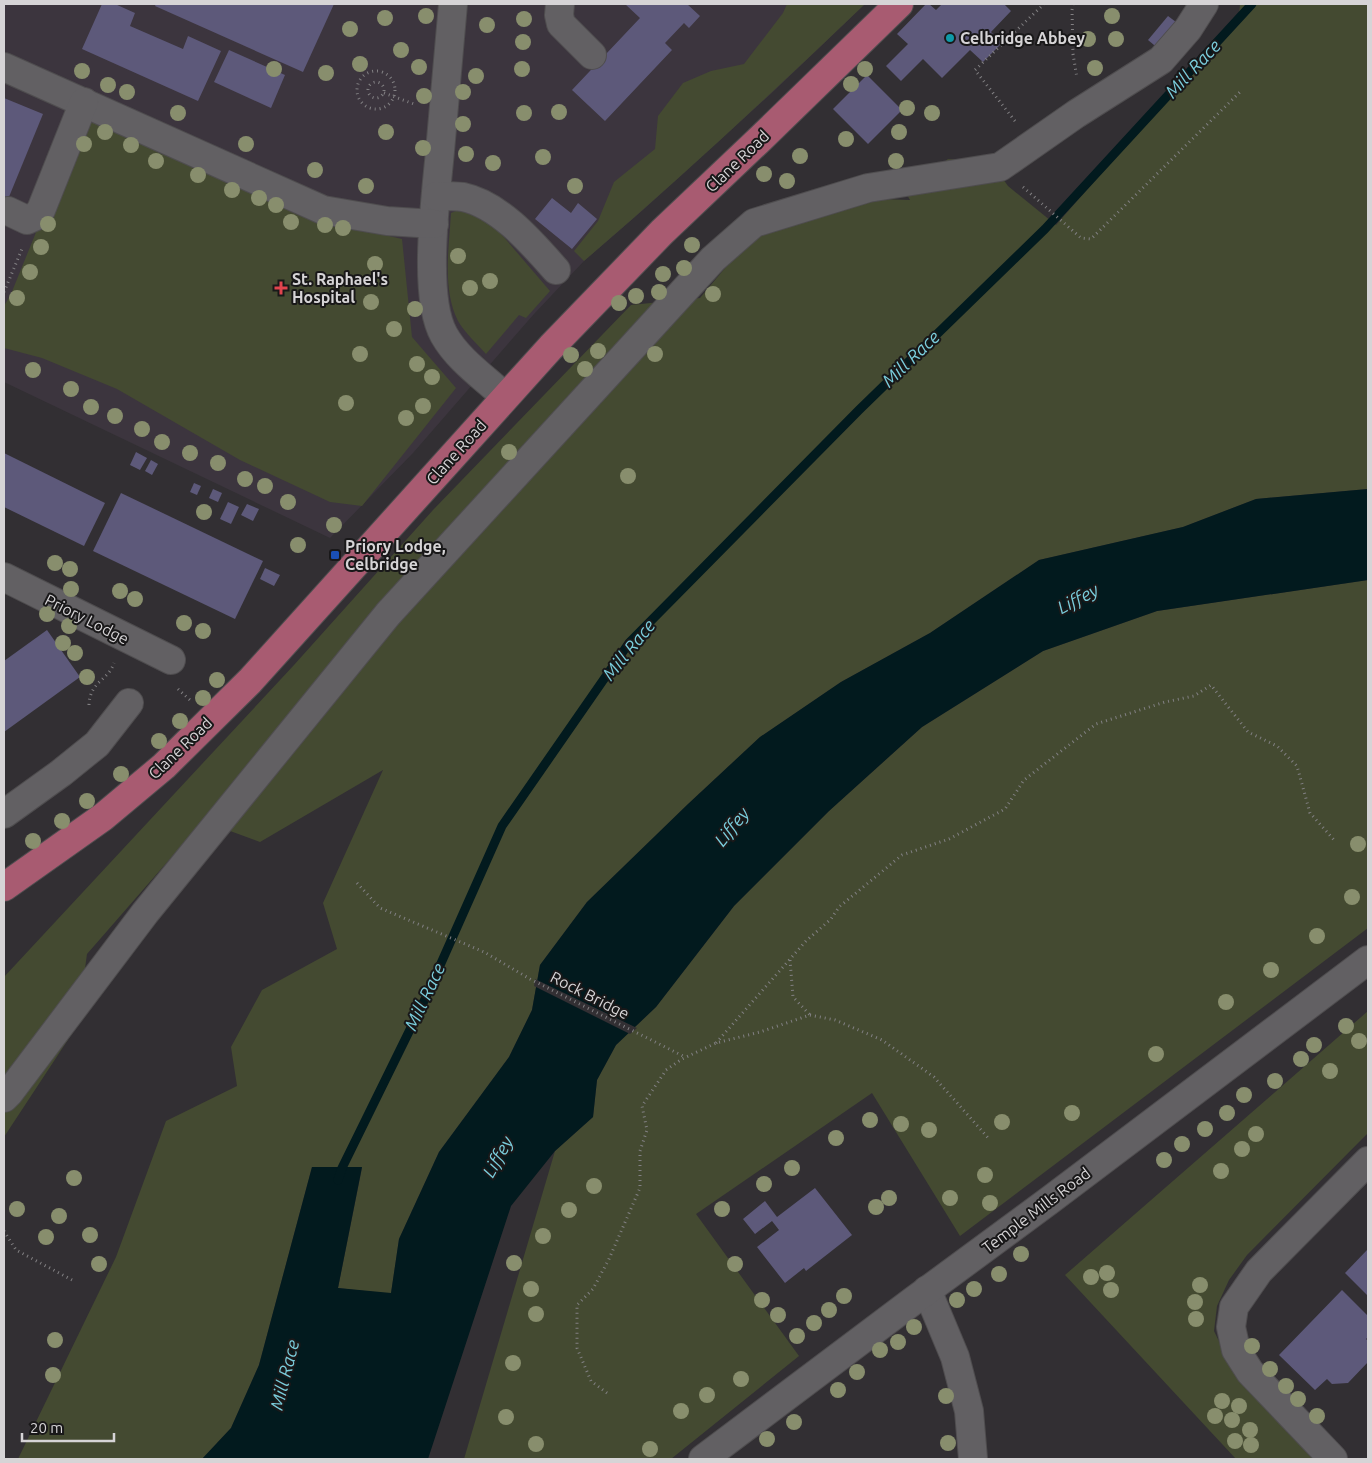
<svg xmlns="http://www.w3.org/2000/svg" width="1372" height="1463" font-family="Ubuntu,sans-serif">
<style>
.built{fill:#3c353e}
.green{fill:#444a31}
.water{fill:#021a1e}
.pier{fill:#322f33}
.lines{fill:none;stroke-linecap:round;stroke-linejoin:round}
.stream{stroke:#021a1e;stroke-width:9}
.building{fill:#5d597a}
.minor-casing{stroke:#4f4d4f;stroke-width:30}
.major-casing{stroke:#4f4d4f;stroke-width:30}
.path{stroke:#828083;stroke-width:3;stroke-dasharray:1 4;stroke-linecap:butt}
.minor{stroke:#626063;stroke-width:28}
.major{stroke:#a85b71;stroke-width:28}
.tree{fill:#888e6d}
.culture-dot{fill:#0f9aa8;stroke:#191819;stroke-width:2}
.health-dot{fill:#e0444e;stroke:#191819;stroke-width:2}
.transit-dot{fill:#1a4fb4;stroke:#191819;stroke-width:2}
.labels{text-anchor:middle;stroke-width:4;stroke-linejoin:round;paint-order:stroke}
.poi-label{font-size:16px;font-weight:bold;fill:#d6d4d6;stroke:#191819;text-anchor:start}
.street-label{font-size:16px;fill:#d6d4d6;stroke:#191819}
.water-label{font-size:18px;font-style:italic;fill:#7acddc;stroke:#191819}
</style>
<rect width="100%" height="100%" fill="#322f33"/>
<path class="built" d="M 4,4 L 865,4 L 774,91 L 643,210 L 584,261 L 534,314 L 413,453 L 330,538 L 4,382 Z"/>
<g class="green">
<path d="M 787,4 L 865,4 C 773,92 681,178 584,261 L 574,251 L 598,221 L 614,182 L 655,149 L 658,116 L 683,83 L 711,71 L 744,64 L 783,13 Z"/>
<path d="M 1240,4 L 1368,4 L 1368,489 L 1256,499 L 1183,527 L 1039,560 L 930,633 L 841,682 L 760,737 L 687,805 L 587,902 L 540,965 L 532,1010 L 509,1057 L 439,1152 L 399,1239 L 391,1294 L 338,1288 L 362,1168 L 312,1167 L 259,1365 L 231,1428 L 202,1459 L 18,1459 L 116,1257 L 166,1121 L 237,1086 L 231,1047 L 262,990 L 337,949 L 323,903 L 383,770 L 260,842 L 203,821 L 87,954 L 77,1026 L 4,1137 L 4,977 L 294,665 L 433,510 L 631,305 L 700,298 L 756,231 L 878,199 L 910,200 L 896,176 L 932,172 L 948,159 L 991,162 L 1008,186 L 1056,225 L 1239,16 Z"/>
<path d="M 92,120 L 311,218 L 402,239 L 412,337 L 456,388 L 362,506 L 330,502 L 240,460 L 117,389 L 42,358 L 4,348 L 4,306 L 11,294 L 75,136 Z"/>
<path d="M 463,208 L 496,228 L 550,291 L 526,318 L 519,315 L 486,354 C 477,344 465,333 458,321 C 442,289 449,248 451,213 Z"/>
<path d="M 1368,580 L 1368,928 L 960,1236 L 872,1093 L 696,1214 L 799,1356 L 671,1459 L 464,1459 L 555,1151 L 593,1117 L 597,1080 L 616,1045 L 656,1007 L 734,906 L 829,811 L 922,727 L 1043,651 L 1157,611 Z"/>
<path d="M 1368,1011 L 1368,1133 L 1247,1255 L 1229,1280 L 1217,1306 L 1214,1331 L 1230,1364 L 1325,1459 L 1236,1459 L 1065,1275 Z"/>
</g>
<path class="water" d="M 1368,489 L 1368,580 L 1157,611 L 1043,651 L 922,727 L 829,811 L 734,906 L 656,1007 L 616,1045 L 597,1080 L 593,1117 L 555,1151 L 511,1206 L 428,1459 L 202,1459 L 231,1428 L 259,1365 L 312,1167 L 362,1167 L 338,1288 L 391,1293 L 399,1239 L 439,1152 L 509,1057 L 532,1010 L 540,965 L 587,902 L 687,805 L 760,737 L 841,682 L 930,633 L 1039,560 L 1183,527 L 1256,499 Z"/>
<path class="pier" d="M 535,979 L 637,1028 L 630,1034 L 534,986 Z"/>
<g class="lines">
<path class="stream" d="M 338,1180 L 342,1168 L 426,997 L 502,826 L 629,643 L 859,410 L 1045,229 L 1252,4"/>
</g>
<g class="building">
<path d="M 102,4 L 115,4 L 135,13 L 130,26 L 183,49 L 188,36 L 221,51 L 198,101 L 82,49 Z"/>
<path d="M 156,4 L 334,4 L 303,72 L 155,6 Z"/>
<path d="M 625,4 L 687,4 L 700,16 L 689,28 L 684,23 L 665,43 L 672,50 L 605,121 L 572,90 L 640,18 Z"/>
<path d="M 926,4 L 929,4 L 936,10 L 942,4 L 1004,4 L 1011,11 L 991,32 L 1002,43 L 983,62 L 970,50 L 942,78 L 923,59 L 901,81 L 886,66 L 908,44 L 897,34 Z"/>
<path d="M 1168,16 L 1180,25 L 1160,50 L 1148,40 Z"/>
<path d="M 229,50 L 285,75 L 271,108 L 214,82 Z"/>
<path d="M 867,75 L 902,110 L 868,144 L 833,109 Z"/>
<path d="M 4,98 L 43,114 L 4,209 Z"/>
<path d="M 552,198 L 571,213 L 578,203 L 597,219 L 572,249 L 535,219 Z"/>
<path d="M 136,452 L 147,458 L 140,470 L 130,465 Z"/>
<path d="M 4,453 L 105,503 L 84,546 L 4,507 Z"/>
<path d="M 151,460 L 158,464 L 152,475 L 145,471 Z"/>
<path d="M 194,483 L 201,486 L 197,495 L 190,492 Z"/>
<path d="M 213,489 L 222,493 L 218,502 L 209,498 Z"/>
<path d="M 121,493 L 263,561 L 235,619 L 93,551 Z"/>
<path d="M 228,502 L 239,507 L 231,524 L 220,519 Z"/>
<path d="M 247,504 L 259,509 L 253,521 L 241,515 Z"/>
<path d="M 265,568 L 280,575 L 274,586 L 260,579 Z"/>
<path d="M 47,630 L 80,677 L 4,732 L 4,661 Z"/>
<path d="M 815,1188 L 852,1235 L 806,1271 L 804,1268 L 785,1283 L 757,1247 L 779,1230 L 772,1221 L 755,1234 L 743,1219 L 765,1201 L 777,1217 Z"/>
<path d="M 1368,1249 L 1368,1296 L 1345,1273 Z"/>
<path d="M 1342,1290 L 1368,1316 L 1368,1337 L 1366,1339 L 1368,1341 L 1368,1362 L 1348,1383 L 1332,1384 L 1327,1379 L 1315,1390 L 1279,1355 Z"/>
</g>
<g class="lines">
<g class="minor-casing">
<g id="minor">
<path d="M 453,4 C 449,53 444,102 440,151 C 436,196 422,296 444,335 C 458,360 485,378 505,397"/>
<path d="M 560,4 L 559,15 L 561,24 L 592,55"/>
<path d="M 4,67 L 323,210 L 387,221 L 434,224"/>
<path d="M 436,196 C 445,196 455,196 463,197 C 500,205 532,243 556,270"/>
<path d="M 8,211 L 27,220 L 36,216 L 41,210 L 84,102"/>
<path d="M 4,577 L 171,660"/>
<path d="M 4,814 L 61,773 L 97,744 L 129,703"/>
<path d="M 4,1098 L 9,1093 L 145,913 L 388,614 L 713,259 L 754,223 L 868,188 L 1000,167 L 1076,114 L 1161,60 L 1188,29 L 1204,4"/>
<path d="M 927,1290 L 955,1357 L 969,1411 L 973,1459"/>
<path d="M 703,1459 L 913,1301 L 1050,1200 L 1368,960"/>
<path d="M 1333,1459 L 1250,1372 L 1236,1350 L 1231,1327 L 1234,1307 L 1259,1271 L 1368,1161"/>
</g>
</g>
<g class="major-casing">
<path id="major" d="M 4,887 L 103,817 L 164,766 L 250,681 L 551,347 L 662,232 L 758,141 L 899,4"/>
</g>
<g class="path">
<path d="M 1073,4 L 1072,10 L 1073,54 L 1077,78"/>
<circle cx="376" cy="90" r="19"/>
<circle cx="376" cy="90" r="8"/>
<path d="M 384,93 L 414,104"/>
<path d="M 1015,121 L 975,70 L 1044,4"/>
<path d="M 1023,187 L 1081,238 L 1091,239 L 1240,92"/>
<path d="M 4,292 L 22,249"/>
<path d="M 178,689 L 190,700"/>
<path d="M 89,705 C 90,681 108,681 114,663"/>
<path d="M 357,883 L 380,908 L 484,952 L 530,979 L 685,1057"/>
<path d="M 790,960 L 793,997 L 810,1015"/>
<path d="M 716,1043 L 806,941 L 831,919 L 839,907 L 902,855 L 949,839 L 1005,809 L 1024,780 L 1096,724 L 1165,702 L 1194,696 L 1211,685 L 1248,732 L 1277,746 L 1297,766 L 1310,813 L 1335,841"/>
<path d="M 4,1231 L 16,1250 L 74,1281"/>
<path d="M 607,1393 L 591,1381 L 577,1348 L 577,1305 L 593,1289 L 609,1259 L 640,1188 L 640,1151 L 647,1130 L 642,1106 L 666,1070 L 682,1059 L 716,1043 L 760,1032 L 810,1015 L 835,1020 L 882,1040 L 934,1077 L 990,1140"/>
</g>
<use href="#minor" class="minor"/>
<use href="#major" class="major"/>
</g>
<g class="tree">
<circle cx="426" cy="16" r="8"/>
<circle cx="1112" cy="16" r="8"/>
<circle cx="385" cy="18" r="8"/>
<circle cx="524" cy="19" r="8"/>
<circle cx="487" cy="25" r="8"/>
<circle cx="350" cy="29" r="8"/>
<circle cx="1088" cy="39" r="8"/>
<circle cx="1116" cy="39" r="8"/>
<circle cx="523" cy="42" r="8"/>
<circle cx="401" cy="50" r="8"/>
<circle cx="360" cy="64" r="8"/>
<circle cx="419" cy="67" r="8"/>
<circle cx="1095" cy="68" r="8"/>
<circle cx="274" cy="69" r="8"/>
<circle cx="522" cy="69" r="8"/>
<circle cx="865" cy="69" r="8"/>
<circle cx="82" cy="71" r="8"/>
<circle cx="326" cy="73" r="8"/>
<circle cx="476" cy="76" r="8"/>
<circle cx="851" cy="84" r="8"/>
<circle cx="108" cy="85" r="8"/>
<circle cx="127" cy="92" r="8"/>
<circle cx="463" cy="92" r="8"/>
<circle cx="424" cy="96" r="8"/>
<circle cx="907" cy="108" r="8"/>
<circle cx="559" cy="112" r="8"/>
<circle cx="178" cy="113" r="8"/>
<circle cx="524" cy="113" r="8"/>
<circle cx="932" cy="113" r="8"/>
<circle cx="463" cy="124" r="8"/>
<circle cx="105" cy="132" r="8"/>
<circle cx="386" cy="132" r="8"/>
<circle cx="899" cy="132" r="8"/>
<circle cx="846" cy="139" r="8"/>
<circle cx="84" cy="144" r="8"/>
<circle cx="246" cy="144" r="8"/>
<circle cx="131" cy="145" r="8"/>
<circle cx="423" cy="148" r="8"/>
<circle cx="466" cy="154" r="8"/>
<circle cx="800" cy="156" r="8"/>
<circle cx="543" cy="157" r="8"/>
<circle cx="156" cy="161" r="8"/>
<circle cx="896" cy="161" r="8"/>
<circle cx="493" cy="163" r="8"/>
<circle cx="315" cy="170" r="8"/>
<circle cx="764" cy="174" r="8"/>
<circle cx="198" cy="175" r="8"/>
<circle cx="787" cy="181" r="8"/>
<circle cx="366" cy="186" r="8"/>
<circle cx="575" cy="186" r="8"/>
<circle cx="232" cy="190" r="8"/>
<circle cx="259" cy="198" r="8"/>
<circle cx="276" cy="205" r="8"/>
<circle cx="291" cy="222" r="8"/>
<circle cx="48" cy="224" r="8"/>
<circle cx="325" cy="225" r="8"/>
<circle cx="343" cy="228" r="8"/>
<circle cx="692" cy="245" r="8"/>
<circle cx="41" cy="247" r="8"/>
<circle cx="458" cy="256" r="8"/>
<circle cx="375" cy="264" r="8"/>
<circle cx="684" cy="268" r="8"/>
<circle cx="30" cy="272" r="8"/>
<circle cx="663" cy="274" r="8"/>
<circle cx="490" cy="281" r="8"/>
<circle cx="470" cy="288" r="8"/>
<circle cx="659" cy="292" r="8"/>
<circle cx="713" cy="294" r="8"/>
<circle cx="636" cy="296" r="8"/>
<circle cx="17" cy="298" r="8"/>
<circle cx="371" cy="302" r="8"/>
<circle cx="619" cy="303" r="8"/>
<circle cx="415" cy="309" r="8"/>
<circle cx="394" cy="329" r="8"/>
<circle cx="598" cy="351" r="8"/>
<circle cx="360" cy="354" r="8"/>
<circle cx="655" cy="354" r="8"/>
<circle cx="571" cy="355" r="8"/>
<circle cx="417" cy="364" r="8"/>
<circle cx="585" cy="369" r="8"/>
<circle cx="33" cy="370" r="8"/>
<circle cx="432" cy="377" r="8"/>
<circle cx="71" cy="389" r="8"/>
<circle cx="346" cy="403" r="8"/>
<circle cx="423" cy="406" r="8"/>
<circle cx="91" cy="407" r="8"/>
<circle cx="115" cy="416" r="8"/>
<circle cx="406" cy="418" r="8"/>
<circle cx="142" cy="429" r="8"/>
<circle cx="162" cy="442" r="8"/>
<circle cx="509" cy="452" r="8"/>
<circle cx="190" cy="453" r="8"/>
<circle cx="218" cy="463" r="8"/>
<circle cx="628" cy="476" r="8"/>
<circle cx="245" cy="479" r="8"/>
<circle cx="265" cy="486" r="8"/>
<circle cx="288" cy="502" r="8"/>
<circle cx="204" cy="512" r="8"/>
<circle cx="334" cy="525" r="8"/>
<circle cx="298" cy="545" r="8"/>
<circle cx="55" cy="563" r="8"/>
<circle cx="70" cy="569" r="8"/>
<circle cx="71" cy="589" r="8"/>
<circle cx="120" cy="591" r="8"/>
<circle cx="135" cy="599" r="8"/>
<circle cx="47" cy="614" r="8"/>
<circle cx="184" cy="623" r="8"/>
<circle cx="69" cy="626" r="8"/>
<circle cx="203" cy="631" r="8"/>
<circle cx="63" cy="643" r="8"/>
<circle cx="75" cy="653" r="8"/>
<circle cx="87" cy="677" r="8"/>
<circle cx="217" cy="680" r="8"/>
<circle cx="203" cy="698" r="8"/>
<circle cx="180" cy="721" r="8"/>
<circle cx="159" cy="741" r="8"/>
<circle cx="121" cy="774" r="8"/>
<circle cx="87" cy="801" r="8"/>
<circle cx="62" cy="821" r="8"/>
<circle cx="33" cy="841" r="8"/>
<circle cx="1358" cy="844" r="8"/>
<circle cx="1352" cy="897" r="8"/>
<circle cx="1317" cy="936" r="8"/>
<circle cx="1271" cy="970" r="8"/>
<circle cx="1226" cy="1002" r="8"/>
<circle cx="1346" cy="1026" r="8"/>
<circle cx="1359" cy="1041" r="8"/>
<circle cx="1314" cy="1045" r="8"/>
<circle cx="1156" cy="1054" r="8"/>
<circle cx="1301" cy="1059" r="8"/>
<circle cx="1330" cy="1071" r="8"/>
<circle cx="1275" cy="1081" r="8"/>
<circle cx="1244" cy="1095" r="8"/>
<circle cx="1072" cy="1113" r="8"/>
<circle cx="1227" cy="1113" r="8"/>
<circle cx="870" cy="1120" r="8"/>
<circle cx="1002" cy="1122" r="8"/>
<circle cx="901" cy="1124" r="8"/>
<circle cx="1205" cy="1129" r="8"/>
<circle cx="929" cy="1130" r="8"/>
<circle cx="1256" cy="1134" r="8"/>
<circle cx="836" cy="1138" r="8"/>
<circle cx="1182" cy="1144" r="8"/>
<circle cx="1242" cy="1149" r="8"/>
<circle cx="1164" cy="1160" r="8"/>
<circle cx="792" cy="1168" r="8"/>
<circle cx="1221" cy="1171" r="8"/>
<circle cx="985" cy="1175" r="8"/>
<circle cx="74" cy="1178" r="8"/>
<circle cx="764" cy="1184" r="8"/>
<circle cx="594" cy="1186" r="8"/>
<circle cx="889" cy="1198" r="8"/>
<circle cx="950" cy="1198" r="8"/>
<circle cx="990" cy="1203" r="8"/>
<circle cx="876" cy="1207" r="8"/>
<circle cx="17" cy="1209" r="8"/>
<circle cx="722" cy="1209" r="8"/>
<circle cx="569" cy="1210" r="8"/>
<circle cx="59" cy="1216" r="8"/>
<circle cx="90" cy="1235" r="8"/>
<circle cx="543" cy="1236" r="8"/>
<circle cx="46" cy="1237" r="8"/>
<circle cx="1021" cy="1254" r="8"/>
<circle cx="514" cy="1263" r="8"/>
<circle cx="99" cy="1264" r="8"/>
<circle cx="735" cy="1264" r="8"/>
<circle cx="1107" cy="1273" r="8"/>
<circle cx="999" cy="1274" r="8"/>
<circle cx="1091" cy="1277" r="8"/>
<circle cx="1200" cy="1285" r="8"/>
<circle cx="531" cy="1289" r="8"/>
<circle cx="974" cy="1289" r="8"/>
<circle cx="1111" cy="1290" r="8"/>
<circle cx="844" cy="1296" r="8"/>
<circle cx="762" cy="1300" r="8"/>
<circle cx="957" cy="1300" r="8"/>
<circle cx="1195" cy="1302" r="8"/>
<circle cx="829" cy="1310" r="8"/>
<circle cx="536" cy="1314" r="8"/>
<circle cx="778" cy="1315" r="8"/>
<circle cx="1196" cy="1319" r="8"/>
<circle cx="814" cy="1323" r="8"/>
<circle cx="914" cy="1327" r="8"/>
<circle cx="797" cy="1336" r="8"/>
<circle cx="55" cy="1340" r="8"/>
<circle cx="898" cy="1342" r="8"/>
<circle cx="1252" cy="1346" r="8"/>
<circle cx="880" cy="1350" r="8"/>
<circle cx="513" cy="1363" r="8"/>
<circle cx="1270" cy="1369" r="8"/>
<circle cx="857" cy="1372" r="8"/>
<circle cx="53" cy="1375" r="8"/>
<circle cx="741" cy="1379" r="8"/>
<circle cx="1286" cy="1386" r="8"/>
<circle cx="838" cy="1390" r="8"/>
<circle cx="707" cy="1395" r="8"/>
<circle cx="946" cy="1396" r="8"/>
<circle cx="1298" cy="1399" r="8"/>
<circle cx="1222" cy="1401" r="8"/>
<circle cx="1239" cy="1406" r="8"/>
<circle cx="681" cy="1411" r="8"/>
<circle cx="1215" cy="1416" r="8"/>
<circle cx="1317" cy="1416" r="8"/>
<circle cx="506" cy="1417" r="8"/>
<circle cx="1232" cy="1420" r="8"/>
<circle cx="794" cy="1422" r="8"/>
<circle cx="1250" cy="1430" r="8"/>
<circle cx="767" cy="1439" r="8"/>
<circle cx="1235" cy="1441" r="8"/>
<circle cx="948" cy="1443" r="8"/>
<circle cx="536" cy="1444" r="8"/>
<circle cx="1251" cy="1445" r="8"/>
<circle cx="650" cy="1449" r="8"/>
</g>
<circle class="culture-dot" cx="950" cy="38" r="5"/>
<path class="health-dot" d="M278.5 280.5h5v5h5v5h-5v5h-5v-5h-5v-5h5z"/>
<rect class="transit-dot" x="330" y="550" width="10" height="10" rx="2.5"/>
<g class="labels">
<g class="poi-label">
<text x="960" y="44">Celbridge Abbey</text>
<text x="292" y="285">St. Raphael's<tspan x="292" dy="18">Hospital</tspan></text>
<text x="345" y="552">Priory Lodge,<tspan x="345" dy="18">Celbridge</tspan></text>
</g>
<g class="street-label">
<text transform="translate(737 161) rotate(-44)" y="6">Clane Road</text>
<text transform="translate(456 452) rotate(-48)" y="6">Clane Road</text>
<text transform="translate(87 619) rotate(27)" y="6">Priory Lodge</text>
<text transform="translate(180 748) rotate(-44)" y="6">Clane Road</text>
<text transform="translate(590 995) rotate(27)" y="6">Rock Bridge</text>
<text transform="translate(1036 1210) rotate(-37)" y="6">Temple Mills Road</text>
</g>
<g class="water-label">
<text transform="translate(1193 69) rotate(-47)" y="6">Mill Race</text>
<text transform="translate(911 359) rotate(-44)" y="6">Mill Race</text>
<text transform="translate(1078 599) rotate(-28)" y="6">Liffey</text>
<text transform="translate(629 650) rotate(-51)" y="6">Mill Race</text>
<text transform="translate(732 827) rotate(-51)" y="6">Liffey</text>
<text transform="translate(425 997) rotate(-65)" y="6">Mill Race</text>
<text transform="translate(498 1157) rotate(-61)" y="6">Liffey</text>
<text transform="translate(285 1375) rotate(-76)" y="6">Mill Race</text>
</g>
</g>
<rect width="1372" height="1463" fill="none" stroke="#d6d4d6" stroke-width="10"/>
<path d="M22 1433v8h92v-8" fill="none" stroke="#d6d4d6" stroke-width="2.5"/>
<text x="30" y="1433" font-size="15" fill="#d6d4d6" stroke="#191819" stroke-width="4" paint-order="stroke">20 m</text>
</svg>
